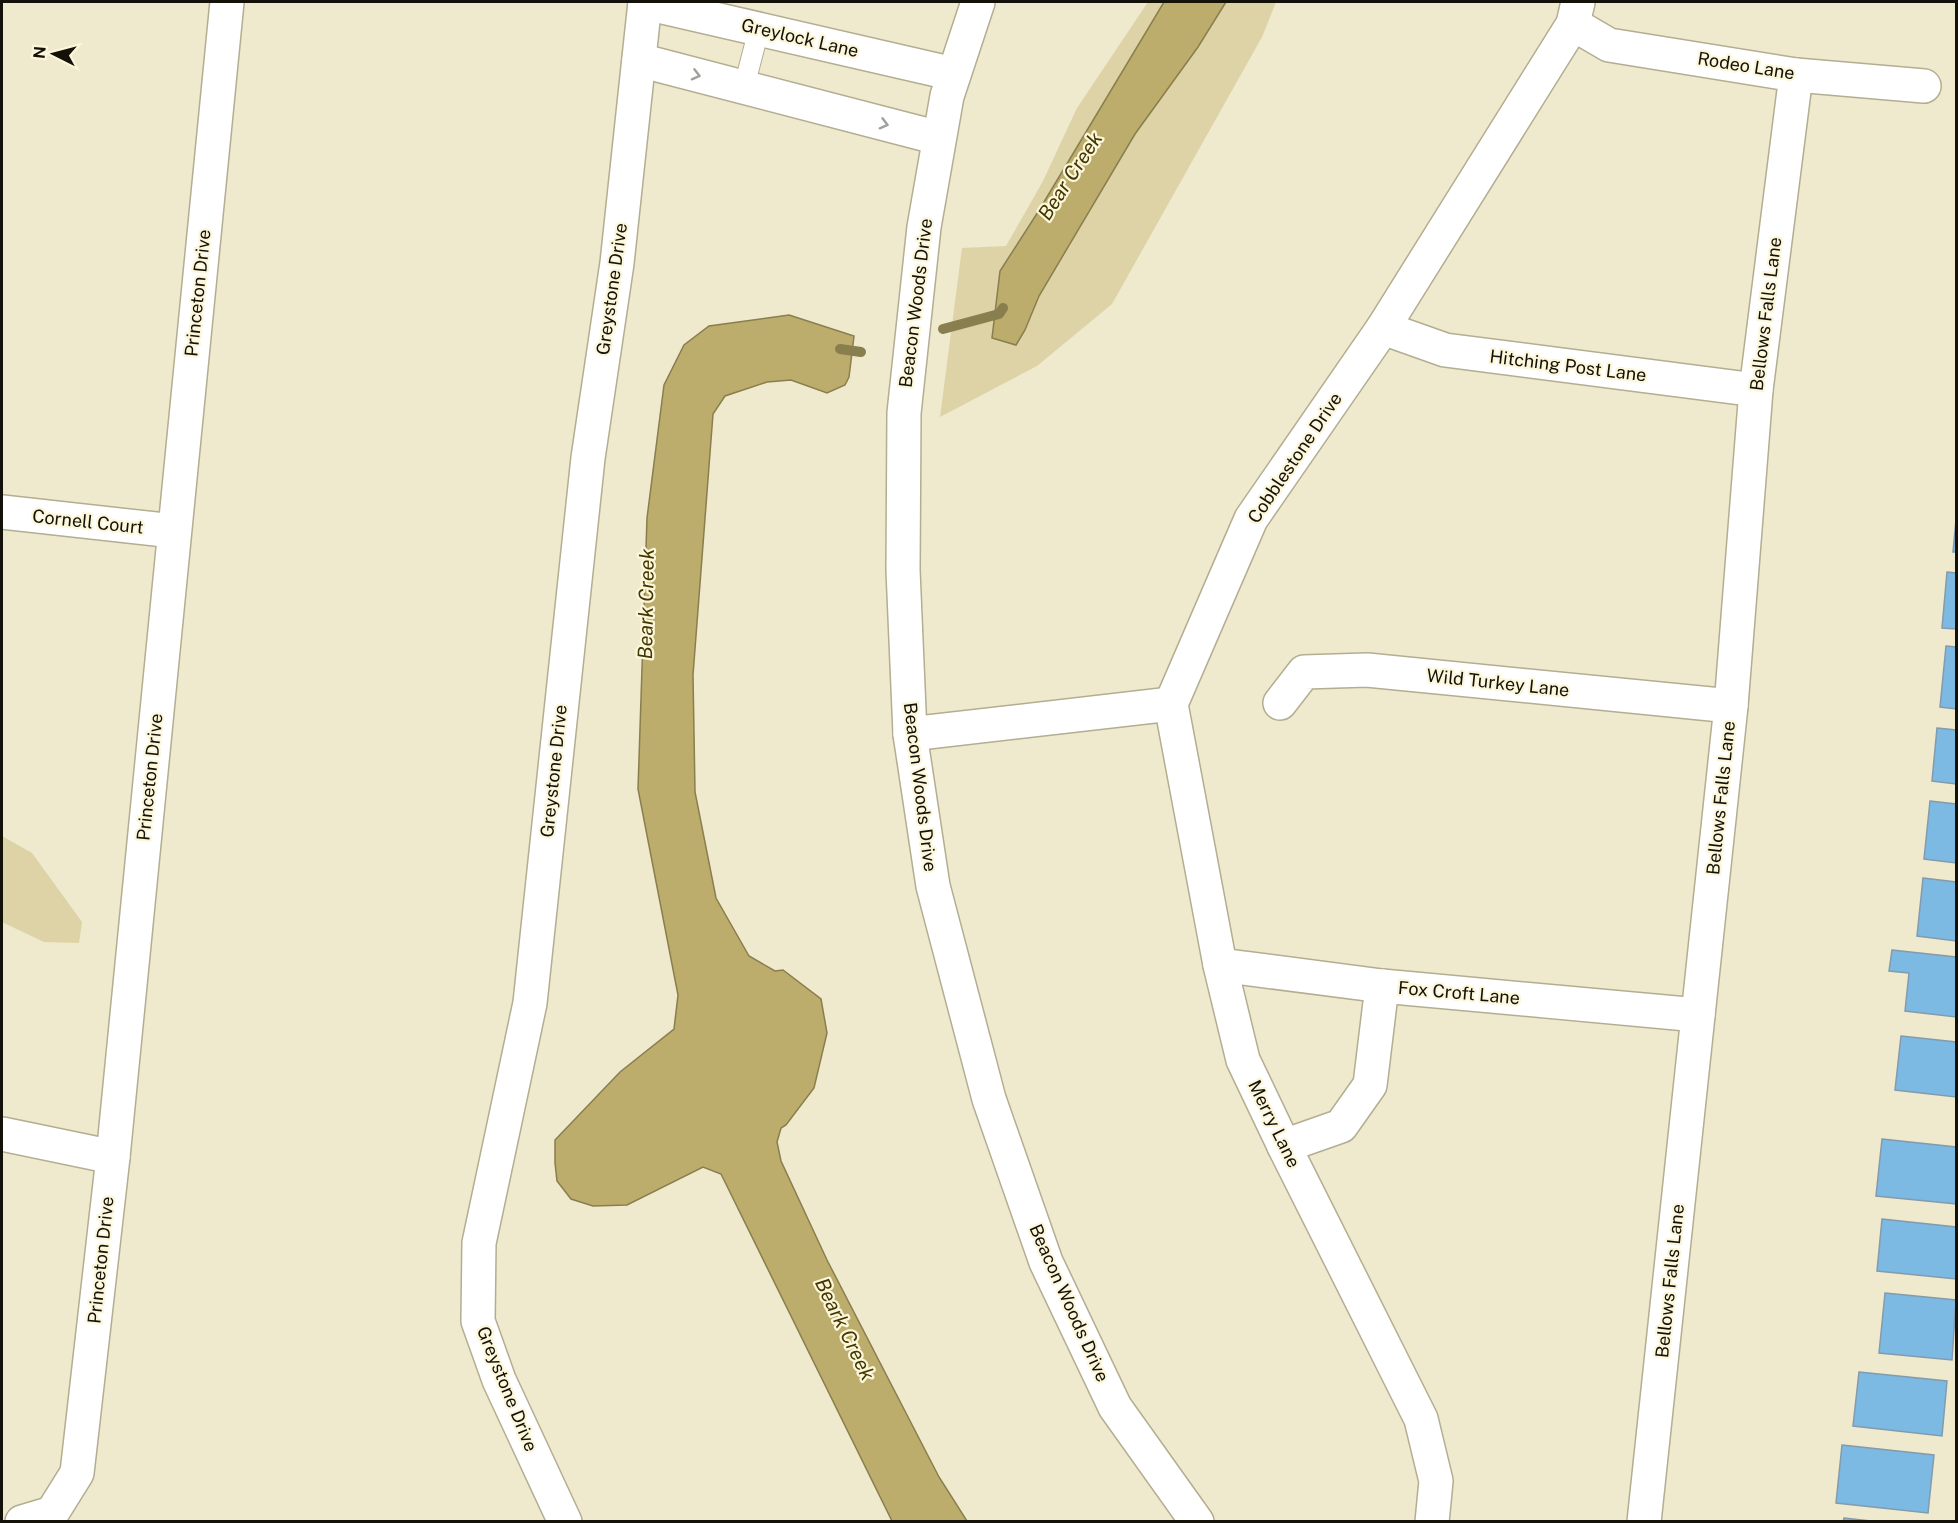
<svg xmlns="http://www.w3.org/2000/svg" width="1958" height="1523" font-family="'Public Sans',sans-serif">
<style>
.green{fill:#ddd3a7}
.water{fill:#bcad6c;stroke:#897e4e;stroke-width:1.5}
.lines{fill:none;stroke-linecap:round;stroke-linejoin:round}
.stream{stroke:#897e4e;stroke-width:10}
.building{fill:#7cbae3;stroke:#839bac;stroke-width:1.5}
.service-casing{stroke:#b3ad92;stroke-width:22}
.minor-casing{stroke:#b3ad92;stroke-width:36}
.tertiary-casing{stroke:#b3ad92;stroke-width:36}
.service{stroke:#fff;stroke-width:20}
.minor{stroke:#fff;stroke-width:33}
.tertiary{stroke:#fff;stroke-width:33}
.oneway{stroke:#a1a09c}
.labels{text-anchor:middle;stroke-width:4.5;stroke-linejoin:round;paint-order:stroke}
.street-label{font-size:18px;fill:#131108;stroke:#fcf6da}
.water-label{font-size:20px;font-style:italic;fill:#423700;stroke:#fcf6da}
</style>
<rect width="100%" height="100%" fill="#efe9cd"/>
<g class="green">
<path d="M 1148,2 L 1276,2 L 1262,37 L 1112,304 L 1037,366 L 940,417 L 962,248 L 1006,246 L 1043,181 L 1077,108 Z"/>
<path d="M 2,836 L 32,853 L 82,922 L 79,943 L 44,942 L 2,922 Z"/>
</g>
<g class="water">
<path d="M 1164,2 L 1226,2 L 1198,47 L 1135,134 L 1039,296 L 1025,330 L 1016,345 L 992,338 L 1000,271 L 1038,212 Z"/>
<path d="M 789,315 L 854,336 L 849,377 L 845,385 L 827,393 L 791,380 L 767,382 L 725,396 L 713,414 L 693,675 L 695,792 L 716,898 L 749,956 L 775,971 L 783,970 L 821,999 L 827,1033 L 814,1088 L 786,1125 L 781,1128 L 777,1142 L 781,1161 L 827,1260 L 939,1477 L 967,1521 L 892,1521 L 721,1174 L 703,1167 L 627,1205 L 593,1206 L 571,1199 L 557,1181 L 555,1163 L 555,1140 L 620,1072 L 674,1029 L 678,995 L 638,789 L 647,518 L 664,385 L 684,345 L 709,326 Z"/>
</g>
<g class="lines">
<g class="stream">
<path d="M 943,329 L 999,314 L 1003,308"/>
<path d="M 840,349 L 861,352"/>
</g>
</g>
<g class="building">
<path d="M 1956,520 L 1956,552 L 1953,552 Z"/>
<path d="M 1947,572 L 1956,573 L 1956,629 L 1942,628 Z"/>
<path d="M 1946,646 L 1956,647 L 1956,709 L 1940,707 Z"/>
<path d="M 1937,728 L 1956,730 L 1956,784 L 1932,781 Z"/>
<path d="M 1930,801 L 1956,804 L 1956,863 L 1924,859 Z"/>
<path d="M 1923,878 L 1956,882 L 1956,941 L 1917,936 Z"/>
<path d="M 1892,950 L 1956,957 L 1956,1017 L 1905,1011 L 1909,973 L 1889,971 Z"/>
<path d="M 1901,1036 L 1956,1042 L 1956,1097 L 1895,1090 Z"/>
<path d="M 1882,1139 L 1956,1147 L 1956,1204 L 1876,1196 Z"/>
<path d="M 1882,1219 L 1956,1227 L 1956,1279 L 1877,1271 Z"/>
<path d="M 1885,1293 L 1956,1300 L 1952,1360 L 1879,1353 Z"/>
<path d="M 1859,1372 L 1947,1381 L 1942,1436 L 1853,1426 Z"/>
<path d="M 1842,1445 L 1934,1455 L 1928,1513 L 1836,1503 Z"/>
<path d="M 1844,1518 L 1880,1522 L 1843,1522 Z"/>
</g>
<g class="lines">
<g class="service-casing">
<path id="service" d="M 744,87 L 759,29"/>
</g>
<g class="minor-casing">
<g id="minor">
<path d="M 645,3 L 954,74"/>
<path d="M 1573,24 L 1609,45 L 1796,75 L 1924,86"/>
<path d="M 639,60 L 939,138"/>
<path d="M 1383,328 L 1445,350 L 1756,390"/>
<path d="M 2,512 L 174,531"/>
<path d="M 1280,703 L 1304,672 L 1367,670 L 1731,706"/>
<path d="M 1171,704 L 1220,965 L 1243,1060 L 1284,1146 L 1421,1419 L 1436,1481 L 1432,1522"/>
<path d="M 1171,704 L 1251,519 L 1383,328 L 1573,24 L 1578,2"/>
<path d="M 910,734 L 1171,704"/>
<path d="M 1220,965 L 1382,986 L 1698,1015"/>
<path d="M 2,1134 L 113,1157"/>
<path d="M 1284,1146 L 1341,1126 L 1370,1085 L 1382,986"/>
<path d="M 22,1522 L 52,1513 L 77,1473 L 113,1157 L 227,2"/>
<path d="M 565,1522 L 499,1380 L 478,1321 L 479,1243 L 530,1003 L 588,458 L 617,263 L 645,2"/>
<path d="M 1644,1522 L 1731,706 L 1756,390 L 1796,75"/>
</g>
</g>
<g class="tertiary-casing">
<path id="tertiary" d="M 978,2 L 947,96 L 924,227 L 904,413 L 903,570 L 910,734 L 933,886 L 989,1099 L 1046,1262 L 1115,1407 L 1197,1522"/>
</g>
<use href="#service" class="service"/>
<use href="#minor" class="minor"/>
<use href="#tertiary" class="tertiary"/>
</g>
<defs><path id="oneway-chevron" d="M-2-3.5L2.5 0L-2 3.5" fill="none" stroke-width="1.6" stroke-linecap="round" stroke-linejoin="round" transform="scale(1.5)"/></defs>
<g class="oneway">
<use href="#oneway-chevron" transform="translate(696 75) rotate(14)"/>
<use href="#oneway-chevron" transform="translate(884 124) rotate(15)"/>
</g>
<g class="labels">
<g class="street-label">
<text transform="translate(800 38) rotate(13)" y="6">Greylock Lane</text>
<text transform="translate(1746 66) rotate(9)" y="6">Rodeo Lane</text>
<text transform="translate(612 289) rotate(-82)" y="6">Greystone Drive</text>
<text transform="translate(198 293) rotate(-84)" y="6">Princeton Drive</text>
<text transform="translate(916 303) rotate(-83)" y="6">Beacon Woods Drive</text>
<text transform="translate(1766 314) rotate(-83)" y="6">Bellows Falls Lane</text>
<text transform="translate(1568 366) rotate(7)" y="6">Hitching Post Lane</text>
<text transform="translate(1295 458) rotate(-56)" y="6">Cobblestone Drive</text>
<text transform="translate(88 522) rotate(6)" y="6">Cornell Court</text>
<text transform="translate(1498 683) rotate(6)" y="6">Wild Turkey Lane</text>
<text transform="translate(554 771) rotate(-84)" y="6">Greystone Drive</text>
<text transform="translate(150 777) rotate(-84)" y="6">Princeton Drive</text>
<text transform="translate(920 787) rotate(83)" y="6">Beacon Woods Drive</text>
<text transform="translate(1721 798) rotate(-84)" y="6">Bellows Falls Lane</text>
<text transform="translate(1459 993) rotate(5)" y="6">Fox Croft Lane</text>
<text transform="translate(1274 1124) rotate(64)" y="6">Merry Lane</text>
<text transform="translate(101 1260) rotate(-84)" y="6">Princeton Drive</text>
<text transform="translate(1670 1281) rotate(-84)" y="6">Bellows Falls Lane</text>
<text transform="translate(1069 1303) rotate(66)" y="6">Beacon Woods Drive</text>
<text transform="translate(507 1389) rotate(68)" y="6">Greystone Drive</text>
</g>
<g class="water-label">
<text transform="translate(1070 176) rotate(-57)" y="7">Bear Creek</text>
<text transform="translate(646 604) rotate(-89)" y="7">Beark Creek</text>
<text transform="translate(845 1329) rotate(64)" y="7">Beark Creek</text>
</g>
</g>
<rect width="1958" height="1523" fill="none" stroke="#131108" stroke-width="6"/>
<g transform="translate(54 54) rotate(276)" stroke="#fcf6da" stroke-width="4.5" paint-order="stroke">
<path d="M0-4.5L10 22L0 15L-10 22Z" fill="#131108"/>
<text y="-9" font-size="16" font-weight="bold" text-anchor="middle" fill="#131108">N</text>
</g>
</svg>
